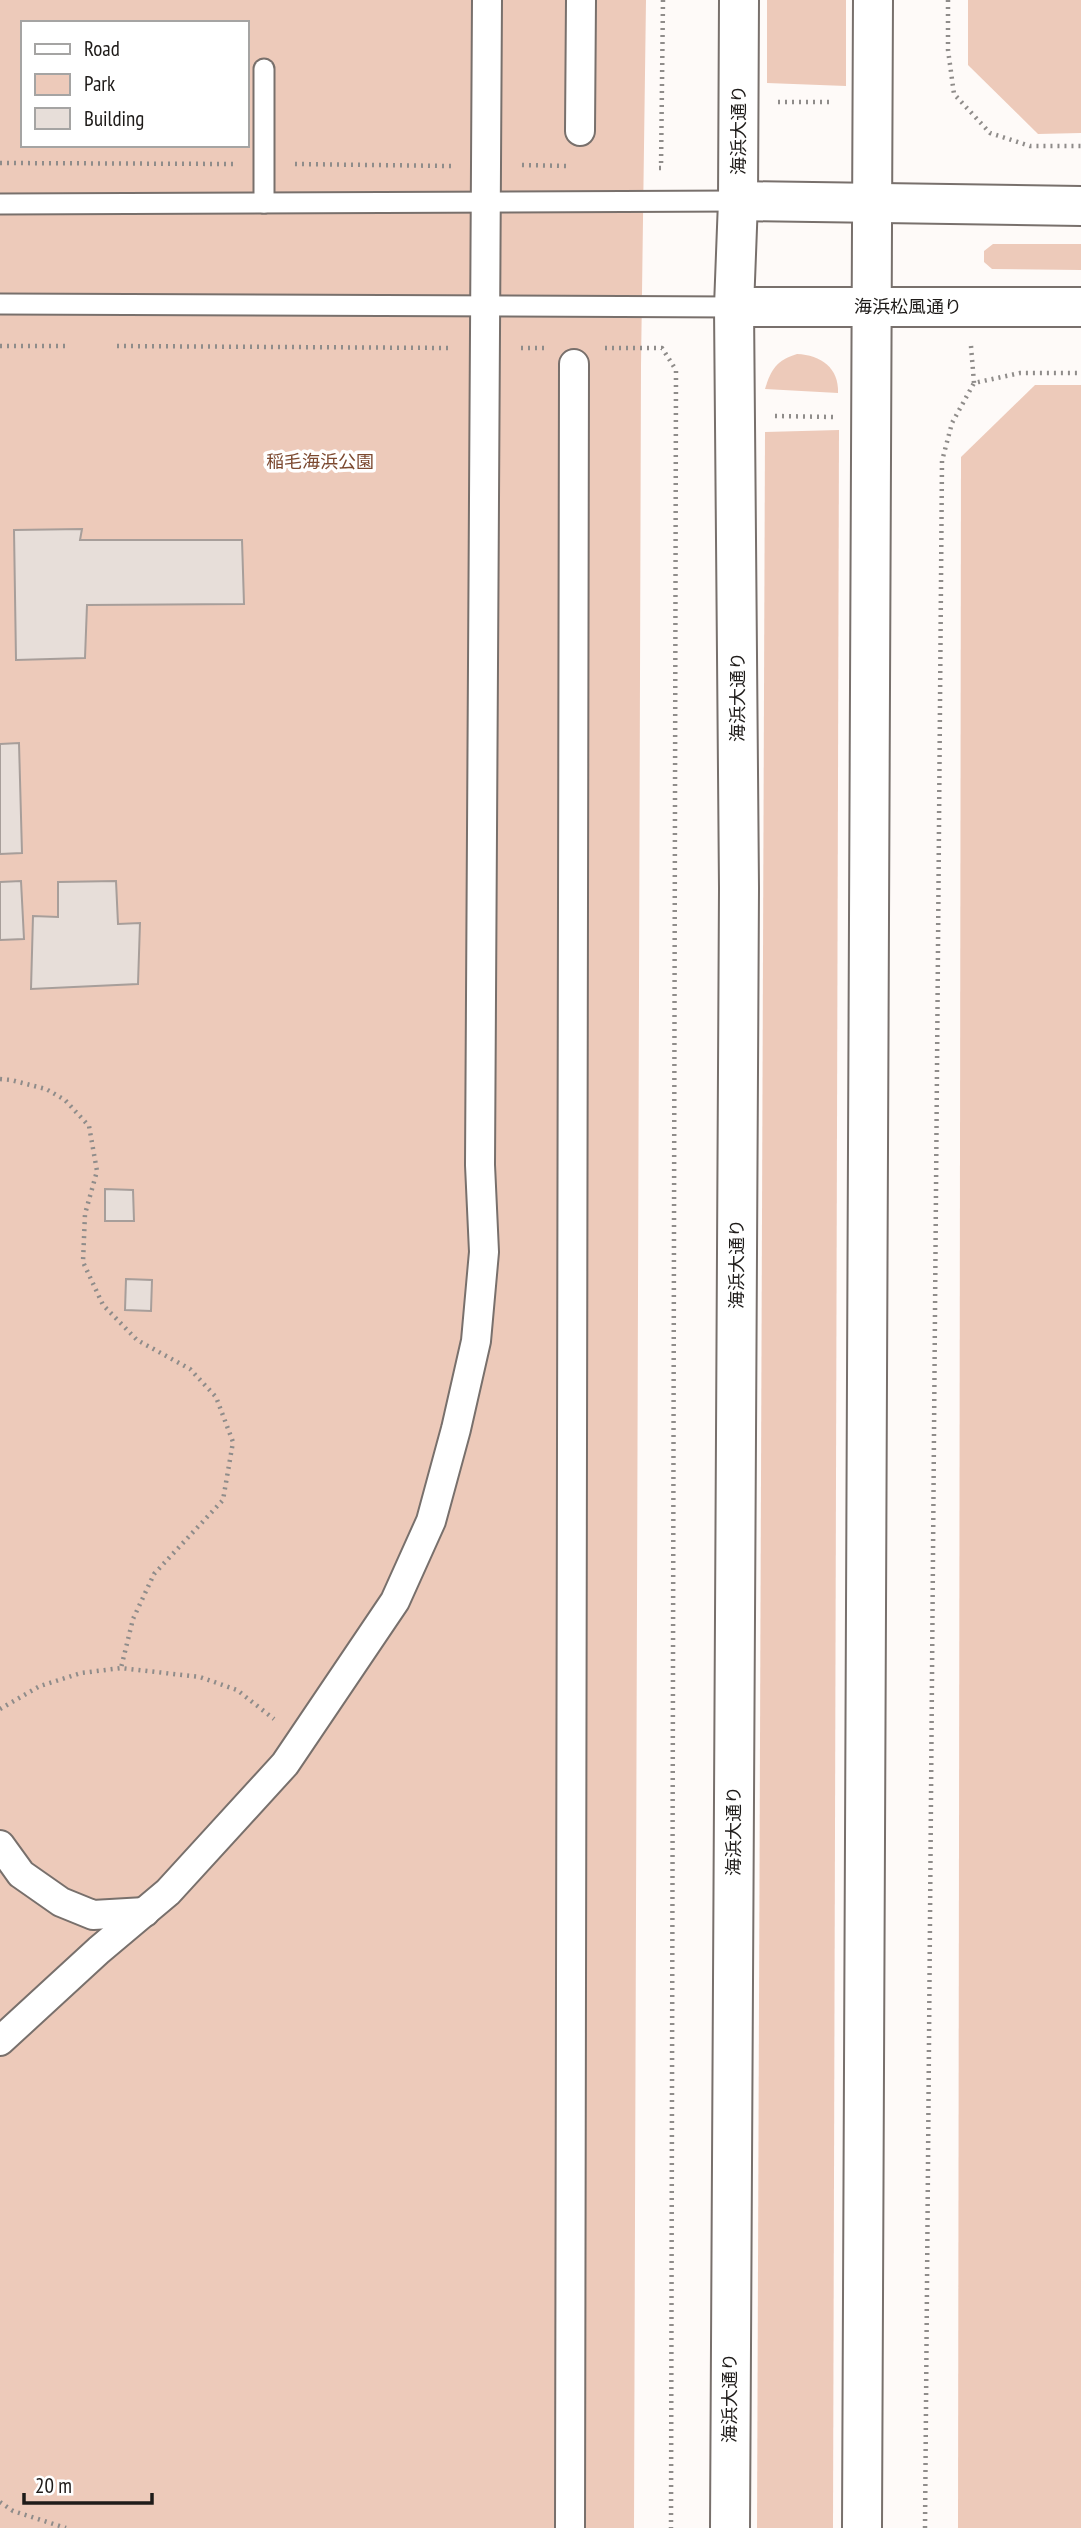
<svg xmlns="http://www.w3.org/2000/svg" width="1081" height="2528" font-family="'PT Sans Narrow','Noto Sans JP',sans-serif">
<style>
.green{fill:#edcaba;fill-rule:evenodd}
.building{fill:#e7ded9;stroke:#a79e9a;stroke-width:2}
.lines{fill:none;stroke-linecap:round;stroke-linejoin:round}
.service-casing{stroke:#78706c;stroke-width:23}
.pedestrian-casing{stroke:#78706c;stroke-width:32}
.tertiary-casing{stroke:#78706c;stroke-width:42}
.path{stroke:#8f8c8a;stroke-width:4.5;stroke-dasharray:2 5;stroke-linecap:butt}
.service{stroke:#fff;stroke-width:19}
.pedestrian{stroke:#fff;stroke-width:28}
.tertiary{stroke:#fff;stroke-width:38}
.labels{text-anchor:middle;stroke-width:7;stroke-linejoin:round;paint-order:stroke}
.street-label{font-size:18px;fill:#1e1b19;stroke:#fff}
.park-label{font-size:18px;fill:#7c4930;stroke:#fff}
</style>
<rect width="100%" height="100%" fill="#fefaf8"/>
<g class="green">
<path d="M 0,0 L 646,0 L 641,366 L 634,2528 L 0,2528 ZM 23,23 L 247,23 L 247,145 L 23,145 Z"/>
<path d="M 767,0 L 846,0 L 846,86 L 767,83 Z"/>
<path d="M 968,0 L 1081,0 L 1081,133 L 1038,134 L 968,65 Z"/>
<path d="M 993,244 L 1081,244 L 1081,270 L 992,269 L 984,262 L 984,251 Z"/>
<path d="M 797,354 C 821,355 839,368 838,393 L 765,389 C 771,369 777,360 797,354 Z"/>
<path d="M 1035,385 L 1081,385 L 1081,2528 L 958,2528 L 961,457 Z"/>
<path d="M 839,430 L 833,2528 L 757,2528 L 765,432 Z"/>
</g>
<g class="building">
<path d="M 82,529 L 80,540 L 242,540 L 244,604 L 87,605 L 85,658 L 16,660 L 14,530 Z"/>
<path d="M 19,743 L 22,853 L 0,854 L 0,744 Z"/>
<path d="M 21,881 L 24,939 L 0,940 L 0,882 Z"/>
<path d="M 116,881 L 118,924 L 140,923 L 138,984 L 31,989 L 33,916 L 58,917 L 58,882 Z"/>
<path d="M 105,1189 L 133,1190 L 134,1221 L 105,1221 Z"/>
<path d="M 126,1279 L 152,1280 L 151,1311 L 125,1310 Z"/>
</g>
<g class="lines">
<g class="service-casing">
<g id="service">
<path d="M 264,69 L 264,203"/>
<path d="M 0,204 L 738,201"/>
<path d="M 0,304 L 734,307"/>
</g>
</g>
<g class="pedestrian-casing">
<g id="pedestrian">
<path d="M 580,131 L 581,0"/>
<path d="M 0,1845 L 21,1874 L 61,1902 L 93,1915 L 145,1912"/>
<path d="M 0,2041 L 99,1950 L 168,1892 L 285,1764 L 395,1601 L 431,1521 L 456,1429 L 476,1341 L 484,1252 L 480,1165 L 487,0"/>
<path d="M 570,2528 L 574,364"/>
</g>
</g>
<g class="tertiary-casing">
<g id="tertiary">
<path d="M 738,201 L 1081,206"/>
<path d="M 734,307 L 1081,307"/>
<path d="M 730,2528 L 739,888 L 734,307 L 738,201 L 739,0"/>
<path d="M 862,2528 L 873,0"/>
</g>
</g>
<g class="path">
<path d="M 948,0 L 948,50 L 954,94 L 990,133 L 1030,146 L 1081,146"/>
<path d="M 778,102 L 832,102"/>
<path d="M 0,163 L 233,164"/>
<path d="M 295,164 L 451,166"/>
<path d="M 522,165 L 569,166"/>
<path d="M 659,168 L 661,168 L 663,0"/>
<path d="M 0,346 L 68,346"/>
<path d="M 117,346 L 451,348"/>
<path d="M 971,346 L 974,383"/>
<path d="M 521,348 L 544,348"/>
<path d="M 605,348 L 662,348 L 676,370 L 671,2528"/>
<path d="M 775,416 L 833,417"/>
<path d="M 0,1079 L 11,1080 L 46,1089 L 65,1100 L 89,1126 L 97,1171 L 85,1214 L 83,1262 L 103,1305 L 137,1340 L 190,1369 L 216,1397 L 233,1442 L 223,1500 L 154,1574 L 133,1619 L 121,1668"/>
<path d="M 0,1709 L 40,1686 L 81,1673 L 121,1668 L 200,1677 L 237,1690 L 274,1719"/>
<path d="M 0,2502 L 13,2511 L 66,2528"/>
<path d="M 925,2528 L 942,461 L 952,423 L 974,383 L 1020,373 L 1081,373"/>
</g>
<use href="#service" class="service"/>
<use href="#pedestrian" class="pedestrian"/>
<use href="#tertiary" class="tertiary"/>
</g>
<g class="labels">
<g class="street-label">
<text transform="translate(739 130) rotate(-90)" y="6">海浜大通り</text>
<text x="908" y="313">海浜松風通り</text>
<text transform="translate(738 697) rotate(-90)" y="6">海浜大通り</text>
<text transform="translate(737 1264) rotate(-90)" y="6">海浜大通り</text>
<text transform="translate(734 1831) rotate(-90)" y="6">海浜大通り</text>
<text transform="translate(730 2398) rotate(-90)" y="6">海浜大通り</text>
</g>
<g class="park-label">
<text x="320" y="468">稲毛海浜公園</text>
</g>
</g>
<rect x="21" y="21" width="228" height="126" fill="#ffffff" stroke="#a5a4a3" stroke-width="2"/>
<rect x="35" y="44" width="35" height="10" fill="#ffffff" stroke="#a5a4a3" stroke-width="2"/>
<text x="84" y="56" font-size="21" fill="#1e1b19">Road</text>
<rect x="35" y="74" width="35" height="21" fill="#edcaba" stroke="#a5a4a3" stroke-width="2"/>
<text x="84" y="91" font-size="21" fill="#1e1b19">Park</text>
<rect x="35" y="108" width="35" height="21" fill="#e7ded9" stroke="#a5a4a3" stroke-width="2"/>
<text x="84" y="126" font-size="21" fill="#1e1b19">Building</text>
<path d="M24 2493v10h128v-10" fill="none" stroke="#1e1b19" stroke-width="3.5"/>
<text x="35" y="2493" font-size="21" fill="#1e1b19" stroke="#ffffff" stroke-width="5" paint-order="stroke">20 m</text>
</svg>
